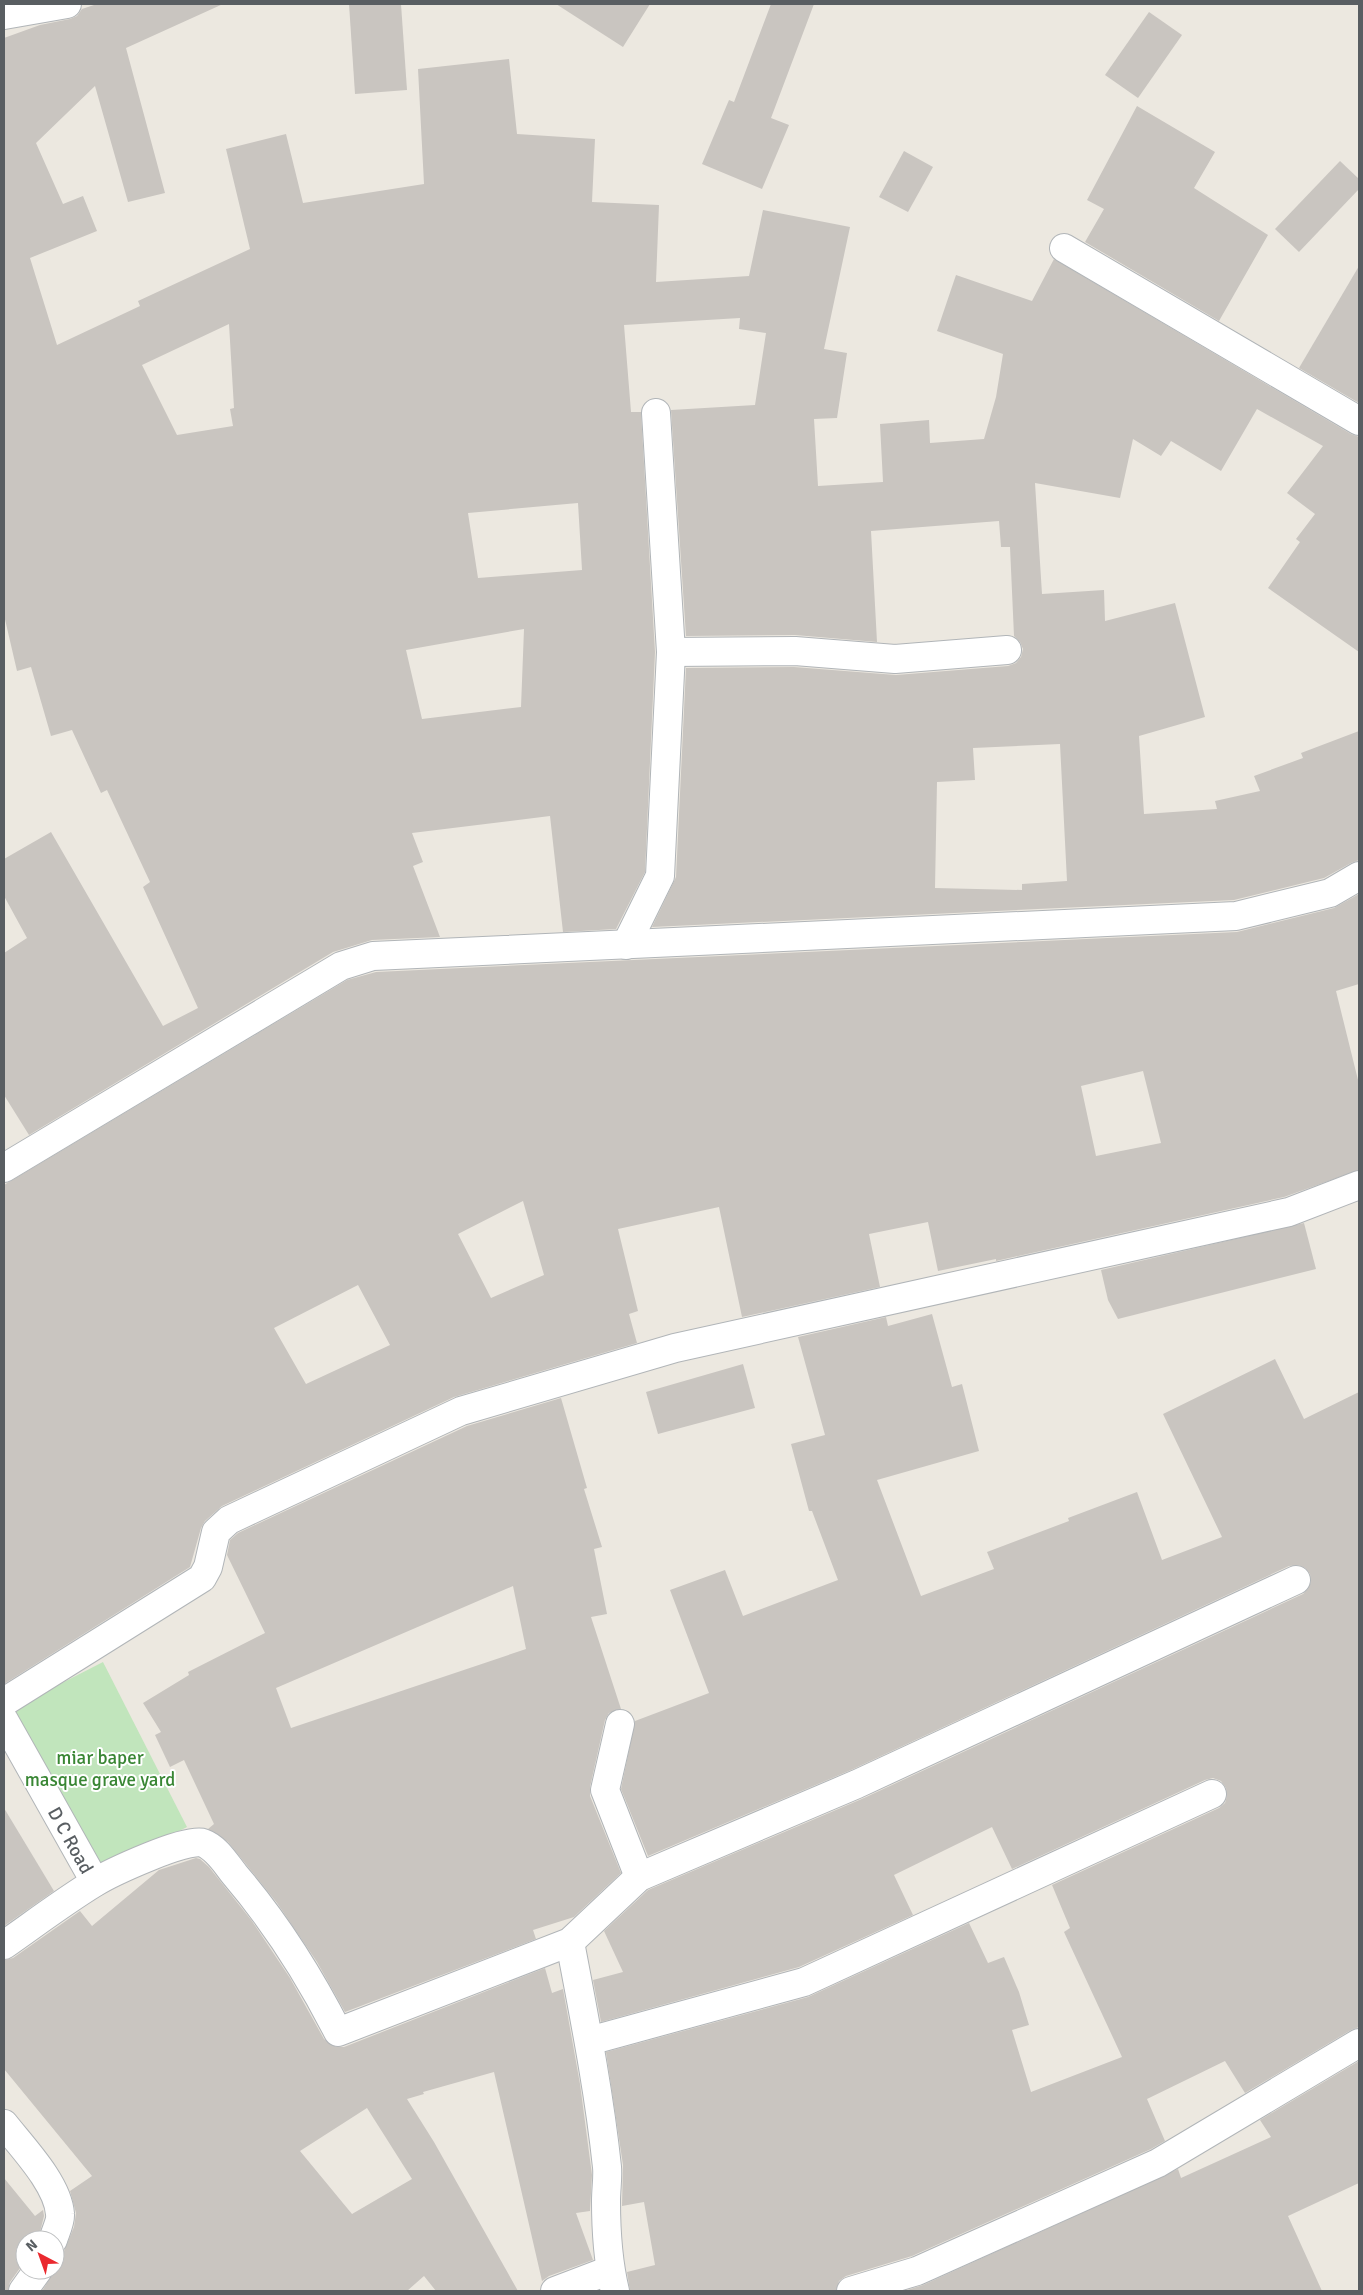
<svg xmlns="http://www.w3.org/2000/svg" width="1363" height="2295" font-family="Signika,sans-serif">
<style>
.green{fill:#c1e5bc}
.building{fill:#c9c5c0;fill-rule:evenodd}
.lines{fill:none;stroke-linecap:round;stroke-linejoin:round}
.minor-casing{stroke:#b1b5b8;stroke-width:30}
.minor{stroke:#fff;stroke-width:28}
.labels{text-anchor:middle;stroke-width:4;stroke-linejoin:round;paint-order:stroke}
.park-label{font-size:19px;fill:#398634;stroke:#fff}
.street-label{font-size:19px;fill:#595e62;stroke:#fff}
</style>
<rect width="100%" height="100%" fill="#ece8e0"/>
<path class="green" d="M 103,1662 L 187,1827 L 97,1873 L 13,1708 Z"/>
<g class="building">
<path d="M 97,4 L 223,4 L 126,48 L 165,193 L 128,202 L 95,86 L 36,143 L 63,204 L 83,196 L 97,231 L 30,258 L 57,345 L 140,306 L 138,301 L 250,249 L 226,149 L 286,134 L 303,203 L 424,184 L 418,69 L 509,59 L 517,134 L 595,139 L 592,202 L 659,205 L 656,282 L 749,276 L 763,210 L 850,227 L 824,349 L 847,353 L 837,418 L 814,419 L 818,486 L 883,482 L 880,424 L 929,420 L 930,443 L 984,439 L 996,397 L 1003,354 L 937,331 L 956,275 L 1032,301 L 1054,259 L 1351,434 L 1359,437 L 1359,652 L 1268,588 L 1300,542 L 1296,539 L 1315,514 L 1287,493 L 1323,446 L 1257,409 L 1221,471 L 1171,441 L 1161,456 L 1133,439 L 1120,498 L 1035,483 L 1042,594 L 1104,590 L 1105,621 L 1175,603 L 1205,717 L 1139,736 L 1144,814 L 1217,809 L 1215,801 L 1260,791 L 1254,776 L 1303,758 L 1301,753 L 1359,731 L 1359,860 L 1351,863 L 1324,878 L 1234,900 L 652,927 L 676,877 L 686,668 L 794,667 L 896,675 L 1008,666 L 1016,663 L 1021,657 L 1023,649 L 1020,642 L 1014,636 L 1010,547 L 1001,547 L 999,521 L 871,531 L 877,642 L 795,635 L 686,636 L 671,410 L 755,405 L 766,333 L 739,329 L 740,318 L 624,325 L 631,412 L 641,412 L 655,652 L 645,872 L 616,929 L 563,932 L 550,816 L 412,833 L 423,862 L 413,866 L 440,937 L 372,940 L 333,952 L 29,1135 L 4,1095 L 4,953 L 27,938 L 4,896 L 4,859 L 51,832 L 163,1026 L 198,1008 L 143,887 L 150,882 L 107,790 L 101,793 L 72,730 L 51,736 L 31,667 L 17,671 L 4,615 L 4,38 L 40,25 L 70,19 L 77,16 L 82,9 ZM 229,324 L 234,408 L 230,409 L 233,426 L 177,435 L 142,365 ZM 578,503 L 582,570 L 478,578 L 468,513 ZM 524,629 L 521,707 L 422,719 L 406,650 ZM 1060,744 L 1067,881 L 1022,884 L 1022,890 L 935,888 L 937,782 L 975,780 L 973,748 Z"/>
<path d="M 349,4 L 401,4 L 407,90 L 355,94 Z"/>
<path d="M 556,4 L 650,4 L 623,47 Z"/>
<path d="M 771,4 L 814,4 L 771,118 L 789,125 L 762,189 L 702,164 L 729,100 L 734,102 Z"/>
<path d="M 1149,12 L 1182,35 L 1138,98 L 1105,75 Z"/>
<path d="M 1137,106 L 1215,152 L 1194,188 L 1268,235 L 1219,321 L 1085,242 L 1104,209 L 1087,200 Z"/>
<path d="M 904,151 L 933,167 L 908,212 L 879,197 Z"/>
<path d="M 1340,161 L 1359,179 L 1359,189 L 1299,252 L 1275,229 Z"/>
<path d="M 1359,266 L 1359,403 L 1299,368 Z"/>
<path d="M 1359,894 L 1359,984 L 1336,991 L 1359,1084 L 1359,1170 L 1284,1197 L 996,1261 L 996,1259 L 938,1271 L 928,1222 L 869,1234 L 880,1287 L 742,1317 L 719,1207 L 618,1229 L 638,1311 L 629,1314 L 637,1343 L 454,1397 L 222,1506 L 205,1521 L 201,1528 L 190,1567 L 4,1684 L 4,1185 L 347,980 L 376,972 L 1237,932 L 1334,908 ZM 1143,1071 L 1161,1143 L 1096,1156 L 1081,1086 ZM 523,1201 L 544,1275 L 491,1298 L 458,1234 ZM 358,1285 L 390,1345 L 306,1384 L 274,1328 Z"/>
<path d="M 1304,1223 L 1316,1269 L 1118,1319 L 1108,1300 L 1101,1270 Z"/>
<path d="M 932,1314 L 952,1387 L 962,1384 L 979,1451 L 877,1480 L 921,1596 L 994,1569 L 987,1552 L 1069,1521 L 1068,1518 L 1137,1492 L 1162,1560 L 1222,1537 L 1163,1414 L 1275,1359 L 1304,1419 L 1359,1392 L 1359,2027 L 1351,2030 L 1245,2093 L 1225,2061 L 1147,2099 L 1165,2141 L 1151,2149 L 912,2256 L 846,2276 L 839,2281 L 836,2291 L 630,2291 L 627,2272 L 655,2265 L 644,2202 L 622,2206 L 623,2165 L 606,2052 L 808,1997 L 969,1923 L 988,1963 L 1004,1957 L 1019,1992 L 1029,2025 L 1012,2030 L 1031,2092 L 1122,2057 L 1064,1932 L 1070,1928 L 1052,1885 L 1219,1808 L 1225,1803 L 1227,1796 L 1226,1788 L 1221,1781 L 1213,1778 L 1205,1780 L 1012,1869 L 992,1827 L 894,1875 L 913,1915 L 799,1967 L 601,2022 L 593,1980 L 623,1972 L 604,1931 L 648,1890 L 864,1798 L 1303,1594 L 1308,1589 L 1311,1582 L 1310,1574 L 1305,1568 L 1298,1565 L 1289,1566 L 851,1770 L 648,1856 L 621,1789 L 635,1721 L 709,1693 L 670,1590 L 725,1570 L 743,1616 L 838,1580 L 812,1511 L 809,1511 L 791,1444 L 825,1435 L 798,1337 L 886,1317 L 888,1326 Z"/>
<path d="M 743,1364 L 755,1408 L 658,1434 L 646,1392 Z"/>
<path d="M 561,1398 L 587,1488 L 584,1489 L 602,1547 L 594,1549 L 607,1614 L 591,1617 L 621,1709 L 609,1713 L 605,1720 L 590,1787 L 590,1796 L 621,1873 L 574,1917 L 533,1930 L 536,1939 L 345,2012 L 317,1962 L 277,1903 L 228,1842 L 208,1829 L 214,1824 L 184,1760 L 170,1767 L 155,1735 L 161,1732 L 143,1703 L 189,1675 L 188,1672 L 265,1633 L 227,1555 L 230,1540 L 238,1533 L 467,1426 ZM 513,1586 L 526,1649 L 291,1728 L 276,1688 Z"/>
<path d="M 4,1808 L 54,1891 L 4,1926 Z"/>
<path d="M 196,1858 L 200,1859 L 209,1867 L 252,1921 L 290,1978 L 324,2039 L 336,2047 L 344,2047 L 545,1968 L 552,1993 L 563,1989 L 580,2084 L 592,2175 L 590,2211 L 576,2213 L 593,2260 L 549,2276 L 542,2281 L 494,2072 L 423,2092 L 424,2094 L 407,2099 L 434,2142 L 518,2291 L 436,2291 L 424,2276 L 407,2291 L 42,2291 L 55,2270 L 55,2255 L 64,2251 L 74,2227 L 76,2213 L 70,2191 L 92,2176 L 4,2069 L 4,1960 L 13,1958 L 80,1911 L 92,1926 L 159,1870 ZM 367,2108 L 412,2179 L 352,2214 L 300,2151 Z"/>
<path d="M 1359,2061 L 1359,2183 L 1288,2216 L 1322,2291 L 904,2291 L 923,2285 L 1178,2169 L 1181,2178 L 1271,2137 L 1260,2120 Z"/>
<path d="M 4,2178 L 35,2216 L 43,2210 L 44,2216 L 38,2240 L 25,2240 L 25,2261 L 10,2282 L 8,2291 L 4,2291 Z"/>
</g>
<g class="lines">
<g class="minor-casing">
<g id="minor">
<path d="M 4,15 L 67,4"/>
<path d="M 1064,248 L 1359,421"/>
<path d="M 671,652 L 795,651 L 895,659 L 1007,650"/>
<path d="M 626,945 L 660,876 L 671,652 L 656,413"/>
<path d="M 4,1168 L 341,966 L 373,956 L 1236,916 L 1330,893 L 1359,876"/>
<path d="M 4,1702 L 202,1578 L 208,1567 L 216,1532 L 229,1520 L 461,1411 L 675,1348 L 1289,1212 L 1359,1185"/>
<path d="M 4,1720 L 95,1882"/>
<path d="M 620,1724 L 605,1790 L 639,1877"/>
<path d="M 570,1942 C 584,2016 599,2091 607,2167 C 608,2178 606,2189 606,2201 C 606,2231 608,2262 615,2291"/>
<path d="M 4,1945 C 34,1924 63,1902 94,1883 C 110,1873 187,1837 203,1843 C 217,1848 226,1864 235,1875 C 276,1923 309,1975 338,2032 L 570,1942 L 639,1877 L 857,1784 L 1296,1580"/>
<path d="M 589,2041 L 804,1982 L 1212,1794"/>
<path d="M 4,2124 C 22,2147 58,2184 60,2214 C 61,2221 55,2233 53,2240"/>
<path d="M 23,2291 L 38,2270"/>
<path d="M 555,2291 L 610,2270"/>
<path d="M 851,2291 L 917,2271 L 1158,2163 L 1359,2043"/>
</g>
</g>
<use href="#minor" class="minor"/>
</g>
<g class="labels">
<g class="park-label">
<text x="100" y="1764">miar baper<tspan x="100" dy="22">masque grave yard</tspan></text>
</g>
<g class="street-label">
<text transform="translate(71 1840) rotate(61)" y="7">D C Road</text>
</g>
</g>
<rect width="1363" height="2295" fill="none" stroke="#595e62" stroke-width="10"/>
<g transform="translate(40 2255) rotate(319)"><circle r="24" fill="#ffffff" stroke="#bdbfc0"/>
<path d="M0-4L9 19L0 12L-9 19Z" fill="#ea292f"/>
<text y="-8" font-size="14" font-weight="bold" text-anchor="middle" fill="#595e62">N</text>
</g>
</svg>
